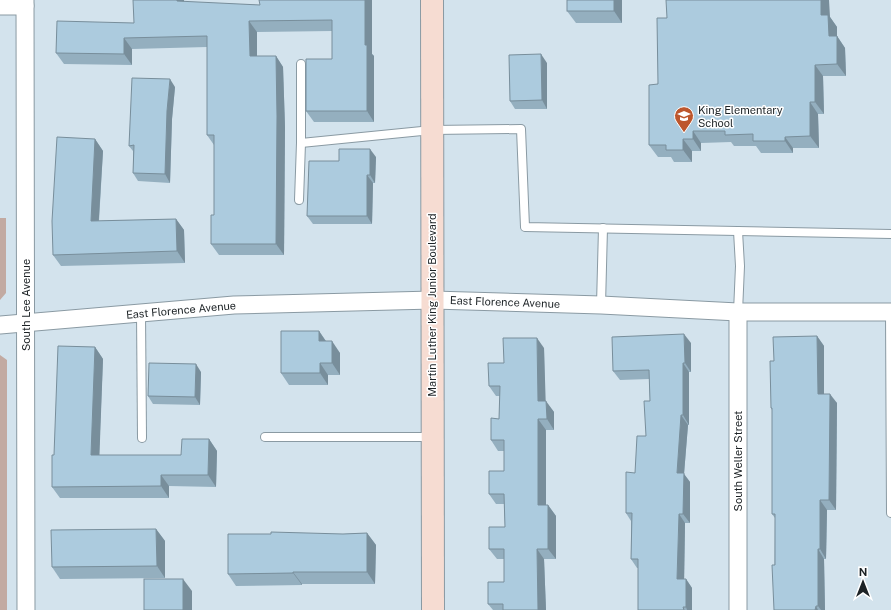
<svg xmlns="http://www.w3.org/2000/svg" width="891" height="610" font-family="'Public Sans',sans-serif">
<style>
.green{fill:#c2aaa2}
.lines{fill:none;stroke-linecap:round;stroke-linejoin:round}
.lane-casing{stroke:#8a9aa3;stroke-width:10}
.street-casing{stroke:#8a9aa3;stroke-width:19}
.secondary-casing{stroke:#8a9aa3;stroke-width:24}
.lane{stroke:#fff;stroke-width:8}
.street{stroke:#fff;stroke-width:17}
.secondary{stroke:#f6dcd2;stroke-width:22}
.wall{fill:#94afbf}
.shaded-wall{fill:#788e9b}
.building{fill:#accbde;stroke:#788e9b}
.labels{text-anchor:middle;stroke-width:3;stroke-linejoin:round;paint-order:stroke}
.poi-label{font-size:11px;fill:#1c2225;stroke:#fff;text-anchor:start}
.street-label{font-size:11px;fill:#1c2225;stroke:#fff}
</style>
<rect width="100%" height="100%" fill="#d3e3ed"/>
<g class="green">
<path d="M 0,218 L 6,218 L 6,293 L 0,300 Z"/>
<path d="M 0,355 L 7,360 L 7,610 L 0,610 Z"/>
</g>
<g class="lines">
<g class="lane-casing">
<g id="lane">
<path d="M 301,64 L 301,143 L 432,130 L 521,129 L 525,227 L 891,234"/>
<path d="M 299,200 L 301,143"/>
<path d="M 601,305 L 603,228"/>
<path d="M 738,312 L 740,266 L 738,231"/>
<path d="M 890,312 L 891,513"/>
<path d="M 141,313 L 142,438"/>
<path d="M 265,437 L 433,437"/>
</g>
</g>
<g class="street-casing">
<g id="street">
<path d="M 25,0 L 26,610"/>
<path d="M 0,6 L 25,6"/>
<path d="M 0,325 L 234,305 L 433,300 L 601,305 L 738,312 L 891,312"/>
<path d="M 738,610 L 738,312"/>
</g>
</g>
<g class="secondary-casing">
<path id="secondary" d="M 432,0 L 433,610"/>
</g>
<use href="#lane" class="lane"/>
<use href="#street" class="street"/>
<use href="#secondary" class="secondary"/>
</g>
<g class="wall">
<path d="M 372,0 L 372,54 L 374,56 L 374,122 L 314,122 L 306,111 L 332,59 L 332,31 L 257,32 L 257,56 L 276,56 L 283,67 L 285,127 L 284,255 L 219,255 L 211,244 L 214,215 L 214,145 L 207,135 L 207,47 L 132,49 L 132,65 L 64,64 L 56,53 L 134,23 L 184,2 L 260,5 Z"/>
<path d="M 622,0 L 622,23 L 576,23 L 567,11 Z"/>
<path d="M 830,17 L 837,27 L 837,36 L 845,48 L 846,76 L 823,76 L 824,114 L 818,114 L 819,148 L 793,148 L 793,153 L 761,153 L 756,146 L 734,146 L 731,142 L 701,143 L 701,151 L 692,151 L 692,162 L 674,162 L 671,157 L 658,157 L 649,145 L 667,18 Z"/>
<path d="M 547,63 L 547,109 L 515,109 L 510,101 Z"/>
<path d="M 175,87 L 172,119 L 170,183 L 138,181 L 133,173 L 133,151 L 129,146 Z"/>
<path d="M 95,139 L 103,151 L 99,221 L 176,219 L 184,230 L 185,263 L 61,266 L 53,255 Z"/>
<path d="M 376,157 L 375,183 L 373,183 L 372,224 L 313,224 L 307,216 L 339,161 Z"/>
<path d="M 319,331 L 326,341 L 340,353 L 340,375 L 328,375 L 328,385 L 289,385 L 281,373 Z"/>
<path d="M 817,336 L 824,346 L 824,394 L 837,403 L 836,510 L 827,510 L 826,559 L 824,559 L 825,610 L 774,610 L 775,518 L 772,514 L 772,410 L 771,408 L 774,361 Z"/>
<path d="M 691,343 L 691,372 L 689,372 L 689,425 L 688,425 L 684,474 L 690,482 L 690,523 L 685,523 L 684,579 L 686,579 L 692,588 L 692,610 L 638,610 L 638,568 L 637,568 L 631,559 L 631,521 L 626,513 L 635,473 L 646,436 L 650,401 L 649,379 L 620,380 L 613,371 Z"/>
<path d="M 95,347 L 103,359 L 99,455 L 181,455 L 209,439 L 217,451 L 216,487 L 169,486 L 169,498 L 60,498 L 52,487 L 54,455 Z"/>
<path d="M 544,348 L 545,401 L 554,412 L 554,430 L 546,430 L 546,505 L 548,505 L 556,516 L 556,559 L 544,559 L 546,610 L 493,610 L 488,604 L 504,582 L 504,559 L 497,559 L 489,549 L 505,527 L 504,504 L 496,504 L 489,494 L 504,471 L 504,451 L 498,451 L 491,440 L 499,419 L 500,396 L 496,396 L 489,386 L 504,363 Z"/>
<path d="M 201,372 L 200,405 L 153,404 L 148,396 Z"/>
<path d="M 156,529 L 165,541 L 165,578 L 60,579 L 52,567 Z"/>
<path d="M 367,533 L 376,545 L 375,584 L 302,584 L 302,585 L 236,586 L 228,574 L 343,534 Z"/>
</g>
<g class="shaded-wall">
<path d="M 177,0 L 184,0 L 185,12 L 177,1 Z"/>
<path d="M 365,0 L 372,0 L 372,54 L 374,56 L 374,122 L 367,111 L 365,45 Z"/>
<path d="M 614,0 L 622,0 L 622,23 L 614,11 Z"/>
<path d="M 821,0 L 829,0 L 830,17 L 837,27 L 837,48 L 829,36 L 821,15 Z"/>
<path d="M 249,21 L 257,32 L 257,67 L 250,56 Z"/>
<path d="M 837,36 L 845,48 L 846,76 L 837,64 Z"/>
<path d="M 124,38 L 132,49 L 132,65 L 124,54 Z"/>
<path d="M 541,54 L 547,63 L 547,109 L 542,100 Z"/>
<path d="M 276,56 L 283,67 L 285,127 L 284,255 L 276,244 Z"/>
<path d="M 815,65 L 823,76 L 824,114 L 815,102 Z"/>
<path d="M 170,79 L 175,87 L 172,119 L 170,183 L 165,174 L 167,111 Z"/>
<path d="M 810,102 L 818,114 L 819,148 L 810,136 Z"/>
<path d="M 693,131 L 701,143 L 701,151 L 693,139 Z"/>
<path d="M 785,137 L 793,148 L 793,153 L 785,141 Z"/>
<path d="M 95,139 L 103,151 L 98,232 L 91,221 Z"/>
<path d="M 683,139 L 692,151 L 692,162 L 683,150 Z"/>
<path d="M 370,149 L 376,157 L 375,183 L 370,175 Z"/>
<path d="M 367,175 L 373,183 L 372,224 L 367,216 Z"/>
<path d="M 176,219 L 184,230 L 185,263 L 177,251 Z"/>
<path d="M 319,331 L 327,343 L 319,341 Z"/>
<path d="M 684,334 L 691,343 L 691,372 L 685,363 Z"/>
<path d="M 817,336 L 824,346 L 824,403 L 818,394 Z"/>
<path d="M 537,338 L 544,348 L 546,412 L 538,401 Z"/>
<path d="M 332,341 L 340,353 L 340,375 L 332,363 Z"/>
<path d="M 95,347 L 103,359 L 99,467 L 91,455 Z"/>
<path d="M 320,363 L 328,375 L 328,385 L 320,373 Z"/>
<path d="M 683,363 L 689,372 L 689,425 L 683,415 Z"/>
<path d="M 196,364 L 201,372 L 200,405 L 195,397 Z"/>
<path d="M 830,394 L 837,403 L 836,510 L 829,500 Z"/>
<path d="M 546,401 L 554,412 L 554,430 L 547,419 Z"/>
<path d="M 681,415 L 688,425 L 684,474 L 690,482 L 690,523 L 683,514 L 677,473 Z"/>
<path d="M 538,419 L 546,430 L 546,516 L 538,505 Z"/>
<path d="M 209,439 L 217,451 L 216,487 L 208,475 Z"/>
<path d="M 161,475 L 169,486 L 169,498 L 161,486 Z"/>
<path d="M 820,500 L 827,510 L 826,559 L 820,549 Z"/>
<path d="M 548,505 L 556,516 L 556,559 L 548,549 Z"/>
<path d="M 679,514 L 685,523 L 684,588 L 677,579 Z"/>
<path d="M 156,529 L 165,541 L 165,578 L 157,566 Z"/>
<path d="M 367,533 L 376,545 L 375,584 L 367,572 Z"/>
<path d="M 537,549 L 544,559 L 546,610 L 538,610 Z"/>
<path d="M 818,549 L 824,559 L 825,610 L 821,610 L 818,606 Z"/>
<path d="M 293,572 L 302,584 L 302,585 L 293,573 Z"/>
<path d="M 183,579 L 192,591 L 192,610 L 183,610 Z"/>
<path d="M 686,579 L 692,588 L 692,610 L 687,610 L 686,607 Z"/>
<path d="M 816,606 L 818,610 L 815,610 Z"/>
</g>
<g class="building">
<path d="M 133,0 L 177,0 L 177,1 L 260,5 L 259,0 L 365,0 L 365,45 L 367,45 L 367,111 L 306,111 L 306,59 L 332,59 L 332,20 L 249,21 L 250,56 L 276,56 L 277,116 L 276,244 L 211,244 L 211,215 L 214,215 L 214,135 L 207,135 L 207,36 L 124,38 L 124,54 L 56,53 L 57,21 L 134,23 Z"/>
<rect x="567" y="0" width="47" height="11"/>
<path d="M 666,0 L 821,0 L 821,15 L 828,15 L 829,36 L 837,36 L 837,64 L 815,65 L 815,102 L 810,102 L 810,136 L 785,137 L 785,141 L 753,141 L 753,134 L 725,135 L 725,131 L 693,131 L 693,139 L 683,139 L 683,150 L 666,150 L 666,145 L 649,145 L 649,85 L 658,84 L 657,18 L 667,18 Z"/>
<path d="M 541,54 L 542,100 L 510,101 L 509,55 Z"/>
<path d="M 132,78 L 170,79 L 167,111 L 165,174 L 133,173 L 134,145 L 129,146 Z"/>
<path d="M 57,137 L 95,139 L 91,221 L 176,219 L 177,251 L 53,255 L 52,221 Z"/>
<path d="M 339,149 L 370,149 L 370,175 L 367,175 L 367,216 L 307,216 L 309,161 L 339,161 Z"/>
<path d="M 281,331 L 319,331 L 319,341 L 332,341 L 332,363 L 320,363 L 320,373 L 281,373 Z"/>
<path d="M 684,334 L 685,363 L 683,363 L 683,415 L 681,415 L 677,473 L 684,473 L 683,514 L 679,514 L 677,579 L 686,579 L 686,607 L 683,607 L 684,610 L 638,610 L 638,559 L 631,559 L 632,513 L 626,513 L 626,472 L 635,473 L 637,436 L 646,436 L 644,401 L 650,401 L 649,370 L 613,371 L 612,337 Z"/>
<path d="M 817,336 L 818,394 L 830,394 L 829,500 L 820,500 L 820,549 L 818,549 L 818,606 L 816,606 L 815,610 L 774,610 L 772,565 L 775,565 L 775,514 L 772,514 L 772,408 L 771,408 L 770,361 L 774,361 L 773,337 Z"/>
<path d="M 503,338 L 537,338 L 538,401 L 546,401 L 547,419 L 538,419 L 538,505 L 548,505 L 548,549 L 537,549 L 538,610 L 503,610 L 503,604 L 488,604 L 488,582 L 504,582 L 504,549 L 489,549 L 489,527 L 505,527 L 504,494 L 489,494 L 489,471 L 504,471 L 504,440 L 491,440 L 491,418 L 499,419 L 500,386 L 489,386 L 488,363 L 504,363 Z"/>
<path d="M 58,346 L 95,347 L 91,455 L 181,455 L 182,439 L 209,439 L 208,475 L 161,475 L 161,486 L 52,487 L 52,455 L 54,455 Z"/>
<path d="M 149,363 L 196,364 L 195,397 L 148,396 Z"/>
<path d="M 156,529 L 157,566 L 52,567 L 51,530 Z"/>
<path d="M 271,532 L 343,534 L 367,533 L 367,572 L 293,572 L 293,573 L 228,574 L 228,534 L 271,534 Z"/>
<rect x="144" y="579" width="39" height="31"/>
</g>
<defs>
<g id="school-pin" transform="scale(1)"><path d="M0 17L-7.5 6A9.5 9.5 0 1 1 7.5 6Z" fill="#bd562c" stroke="#fff"/><path d="M0-5L7-2L0 1L-7-2ZM-4 1L0 2.5L4 1V4Q0 6-4 4Z" fill="#fff"/></g>
</defs>
<g fill-rule="evenodd">
<use href="#school-pin" x="684" y="116"/>
</g>
<g class="labels">
<g class="poi-label">
<text x="698" y="114">King Elementary<tspan x="698" dy="13">School</tspan></text>
</g>
<g class="street-label">
<text transform="translate(505 302) rotate(2)" y="4">East Florence Avenue</text>
<text transform="translate(26 305) rotate(-90)" y="4">South Lee Avenue</text>
<text transform="translate(432 305) rotate(-90)" y="4">Martin Luther King Junior Boulevard</text>
<text transform="translate(181 310) rotate(-5)" y="4">East Florence Avenue</text>
<text transform="translate(738 461) rotate(-90)" y="4">South Weller Street</text>
</g>
</g>
<g transform="translate(863 582)" stroke="#ffffff" stroke-width="3" paint-order="stroke">
<path d="M0-3L7 15L0 10L-7 15Z" fill="#1c2225"/>
<text y="-6" font-size="11" font-weight="bold" text-anchor="middle" fill="#1c2225">N</text>
</g>
</svg>
